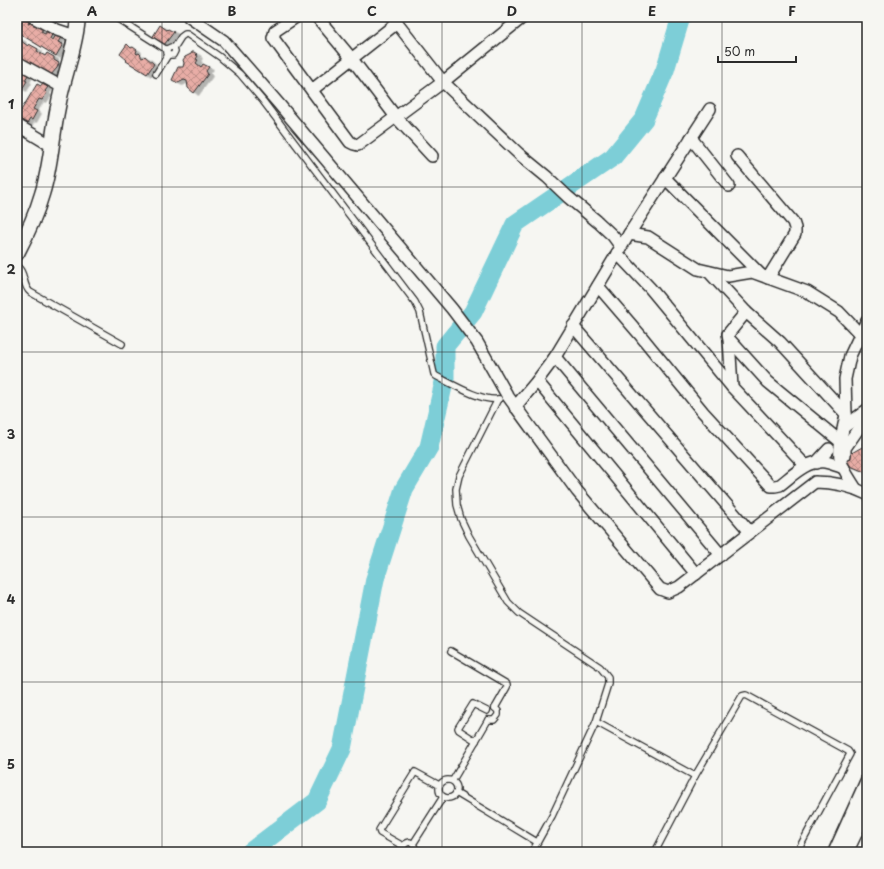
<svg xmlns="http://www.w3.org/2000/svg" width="884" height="869" font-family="'Playpen Sans',sans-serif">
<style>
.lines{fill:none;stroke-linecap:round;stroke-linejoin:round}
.river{stroke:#7dced7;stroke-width:19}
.building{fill:url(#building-cross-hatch);stroke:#2b2b2b;filter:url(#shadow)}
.service-casing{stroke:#2b2b2b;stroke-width:8}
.minor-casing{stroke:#2b2b2b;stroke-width:14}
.tertiary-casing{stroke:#2b2b2b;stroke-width:17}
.primary-casing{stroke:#2b2b2b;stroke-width:20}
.service{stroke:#f6f6f2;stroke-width:5.5}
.minor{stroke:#f6f6f2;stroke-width:11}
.tertiary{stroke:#f6f6f2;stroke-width:14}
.primary{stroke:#f6f6f2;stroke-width:17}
.grid{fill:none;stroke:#2b2b2b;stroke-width:1;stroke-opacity:0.55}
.neatline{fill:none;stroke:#2b2b2b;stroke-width:1.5}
.grid-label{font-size:13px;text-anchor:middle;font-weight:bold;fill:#2b2b2b}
</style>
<defs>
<pattern id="building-cross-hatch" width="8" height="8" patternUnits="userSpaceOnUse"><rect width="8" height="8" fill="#e8ada6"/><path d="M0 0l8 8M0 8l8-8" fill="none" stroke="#bc8d87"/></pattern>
<filter id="shadow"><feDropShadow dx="4.5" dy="2.5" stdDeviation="0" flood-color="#0004"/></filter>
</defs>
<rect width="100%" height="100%" fill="#f6f6f2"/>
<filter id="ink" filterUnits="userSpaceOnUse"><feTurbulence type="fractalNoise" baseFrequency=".025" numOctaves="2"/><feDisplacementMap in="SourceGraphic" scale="8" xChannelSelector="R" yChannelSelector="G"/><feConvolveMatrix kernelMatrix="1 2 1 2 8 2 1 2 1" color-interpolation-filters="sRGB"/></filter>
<g filter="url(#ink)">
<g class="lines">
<path class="river" d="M 250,852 L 317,801 L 342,749 L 375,579 L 404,489 L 429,447 L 445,378 L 445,346 L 473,312 L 515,224 L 613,157 L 644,119 L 665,70 L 681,17"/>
</g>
<g class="building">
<path d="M 17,17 L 25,17 L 30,20 L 28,24 L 29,24 L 31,20 L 44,27 L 41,32 L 45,34 L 48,29 L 53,32 L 50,39 L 52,40 L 56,33 L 62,36 L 58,42 L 63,44 L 56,56 L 17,32 Z"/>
<path d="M 160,25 L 167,30 L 168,29 L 174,32 L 164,45 L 152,38 Z"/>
<path d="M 17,37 L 22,40 L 21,41 L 28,46 L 29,44 L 38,49 L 37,51 L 45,56 L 47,53 L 54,57 L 54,60 L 59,63 L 57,68 L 50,76 L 17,59 Z"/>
<path d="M 127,44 L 131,48 L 133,47 L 137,50 L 136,53 L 137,54 L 139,53 L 141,55 L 141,57 L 143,58 L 145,56 L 154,64 L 147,74 L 126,61 L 127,60 L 120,54 Z"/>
<path d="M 192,52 L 194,52 L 197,54 L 196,55 L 198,56 L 196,59 L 198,60 L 196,63 L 201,67 L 203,64 L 209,67 L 206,71 L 208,74 L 194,93 L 188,88 L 187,81 L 184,80 L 178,83 L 172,80 L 178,67 L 183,67 L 184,63 L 183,60 L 185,57 L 191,54 Z"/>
<path d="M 17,72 L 21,74 L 22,72 L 28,75 L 25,80 L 27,81 L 22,89 L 19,87 L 17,90 Z"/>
<path d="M 37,84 L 41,86 L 42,84 L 48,87 L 45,91 L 47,93 L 42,100 L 39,99 L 33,109 L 37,111 L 32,120 L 30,119 L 27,124 L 17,118 L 17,117 Z"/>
<path d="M 867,441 L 867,473 L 848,465 L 847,462 L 848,455 L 864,446 L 862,444 Z"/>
</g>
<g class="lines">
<g class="service-casing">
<g id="service">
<path d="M 115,17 L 167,50"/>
<path d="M 168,55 L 173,55 L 175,51 L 174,48 L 181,37 L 185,34 L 187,34 L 220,57 L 240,74 L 263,101 L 415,302 L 420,312 L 434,374 L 436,376 C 452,384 482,402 499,399"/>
<path d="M 156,74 L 168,55 L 167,53 L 167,49 L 171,47 L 174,48"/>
<path d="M 17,266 C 26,273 22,285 30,292 L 122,344"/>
<path d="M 498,399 L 459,476 L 456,489 L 457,505 L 461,519 L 469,536 L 508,602 L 519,613 L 600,667 L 608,677 L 608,684 L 596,722 L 552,816 L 532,852"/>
<path d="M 451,651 L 507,684 L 507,687 L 495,708"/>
<path d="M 488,720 L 494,720 L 498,715 L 498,711 L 495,708"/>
<path d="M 596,722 L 695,776 L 742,696 L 746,695 L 848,751 L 850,754 L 797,852"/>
<path d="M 476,741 L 459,730 L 458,728 L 473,704 L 487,711"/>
<circle cx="448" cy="789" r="9"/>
<path d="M 453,780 L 488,720"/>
<path d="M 456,793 L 537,842"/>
<path d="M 413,844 L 443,797"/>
<path d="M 413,844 L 415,848 L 414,852"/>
<path d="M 403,846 L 380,833 L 379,830 L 415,772 L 439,785"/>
<path d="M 403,852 C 402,847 404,843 410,842 L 413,844"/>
<path d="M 655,852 L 695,776"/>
</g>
</g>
<g class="minor-casing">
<g id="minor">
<path d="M 33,17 L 57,30 L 75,36"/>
<path d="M 189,17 L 224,41 L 278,103 L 452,309 L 477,342 L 507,395 L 577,491 L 660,589 L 668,592 L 679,587 L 815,482 C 832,482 851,486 867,494"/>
<path d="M 296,17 L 275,31 L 273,38 L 350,142 L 354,144 L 358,145 L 443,82 L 523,17"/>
<path d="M 317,17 L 352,59 L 396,117 L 432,156"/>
<path d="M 392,17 L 443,82 L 519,154 L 547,177 L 568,197 L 598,222 L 613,236 L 621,247"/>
<path d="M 17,62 L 62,87"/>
<path d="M 312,90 L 397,23"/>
<path d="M 17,125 L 52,146"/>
<path d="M 691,138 L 729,186"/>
<path d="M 737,156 L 793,222 L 795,228 L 795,234 L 768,278"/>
<path d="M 665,178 L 760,274"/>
<path d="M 629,234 L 648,237 L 698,269 L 728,276 L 752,272 L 807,292 L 839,312 L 860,334"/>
<path d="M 617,253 L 650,288 L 732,387 L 805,465"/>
<path d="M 709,272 L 746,312 L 780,342 L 846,414 C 844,428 838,444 840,458 C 842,469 850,479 856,489"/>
<path d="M 598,286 L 641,336 L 703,412 L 771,486 L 775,486 L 780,485 C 793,475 807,460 825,462 C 831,463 838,466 844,468"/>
<path d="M 746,312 L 728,334 L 729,339 L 768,382 L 841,442"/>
<path d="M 573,326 L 750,532"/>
<path d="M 729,339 L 732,387"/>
<path d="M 555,357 L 721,555"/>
<path d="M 537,381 L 696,574"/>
<path d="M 515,407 L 537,381 L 555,357 L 629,234 L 710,109"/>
<path d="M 846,414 L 845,379 L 850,356 L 867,320"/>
<path d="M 844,427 L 867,410"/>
<path d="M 845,455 L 845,448 L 863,422 L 867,419"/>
<path d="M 816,463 L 829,449"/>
<path d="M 834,852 L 867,779"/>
</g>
</g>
<g class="tertiary-casing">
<path id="tertiary" d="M 17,253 C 27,234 36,215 42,194 C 51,166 52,136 58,107 C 63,77 76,48 78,17"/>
</g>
<g class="primary-casing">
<path id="primary" d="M 844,852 L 867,804"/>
</g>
<use href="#service" class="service"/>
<use href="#minor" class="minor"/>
<use href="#tertiary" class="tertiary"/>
<use href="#primary" class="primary"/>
</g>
</g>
<path class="grid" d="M 162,17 L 162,852M 302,17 L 302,852M 442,17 L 442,852M 582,17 L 582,852M 722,17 L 722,852M 17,187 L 867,187M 17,352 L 867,352M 17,517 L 867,517M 17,682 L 867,682"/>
<rect width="884" height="869" fill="none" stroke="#f6f6f2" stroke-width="44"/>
<path d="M718 56v6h78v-6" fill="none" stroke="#2b2b2b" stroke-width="2"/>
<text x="724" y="56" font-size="12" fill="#2b2b2b" stroke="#f6f6f2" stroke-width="3" paint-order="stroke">50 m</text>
<rect x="22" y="22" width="840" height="825" class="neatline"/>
<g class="grid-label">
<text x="92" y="16">A</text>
<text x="232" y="16">B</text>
<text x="372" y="16">C</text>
<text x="512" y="16">D</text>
<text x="652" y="16">E</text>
<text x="792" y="16">F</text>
<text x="11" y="109">1</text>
<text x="11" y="274">2</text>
<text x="11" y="439">3</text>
<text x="11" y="604">4</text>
<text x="11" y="769">5</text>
</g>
</svg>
